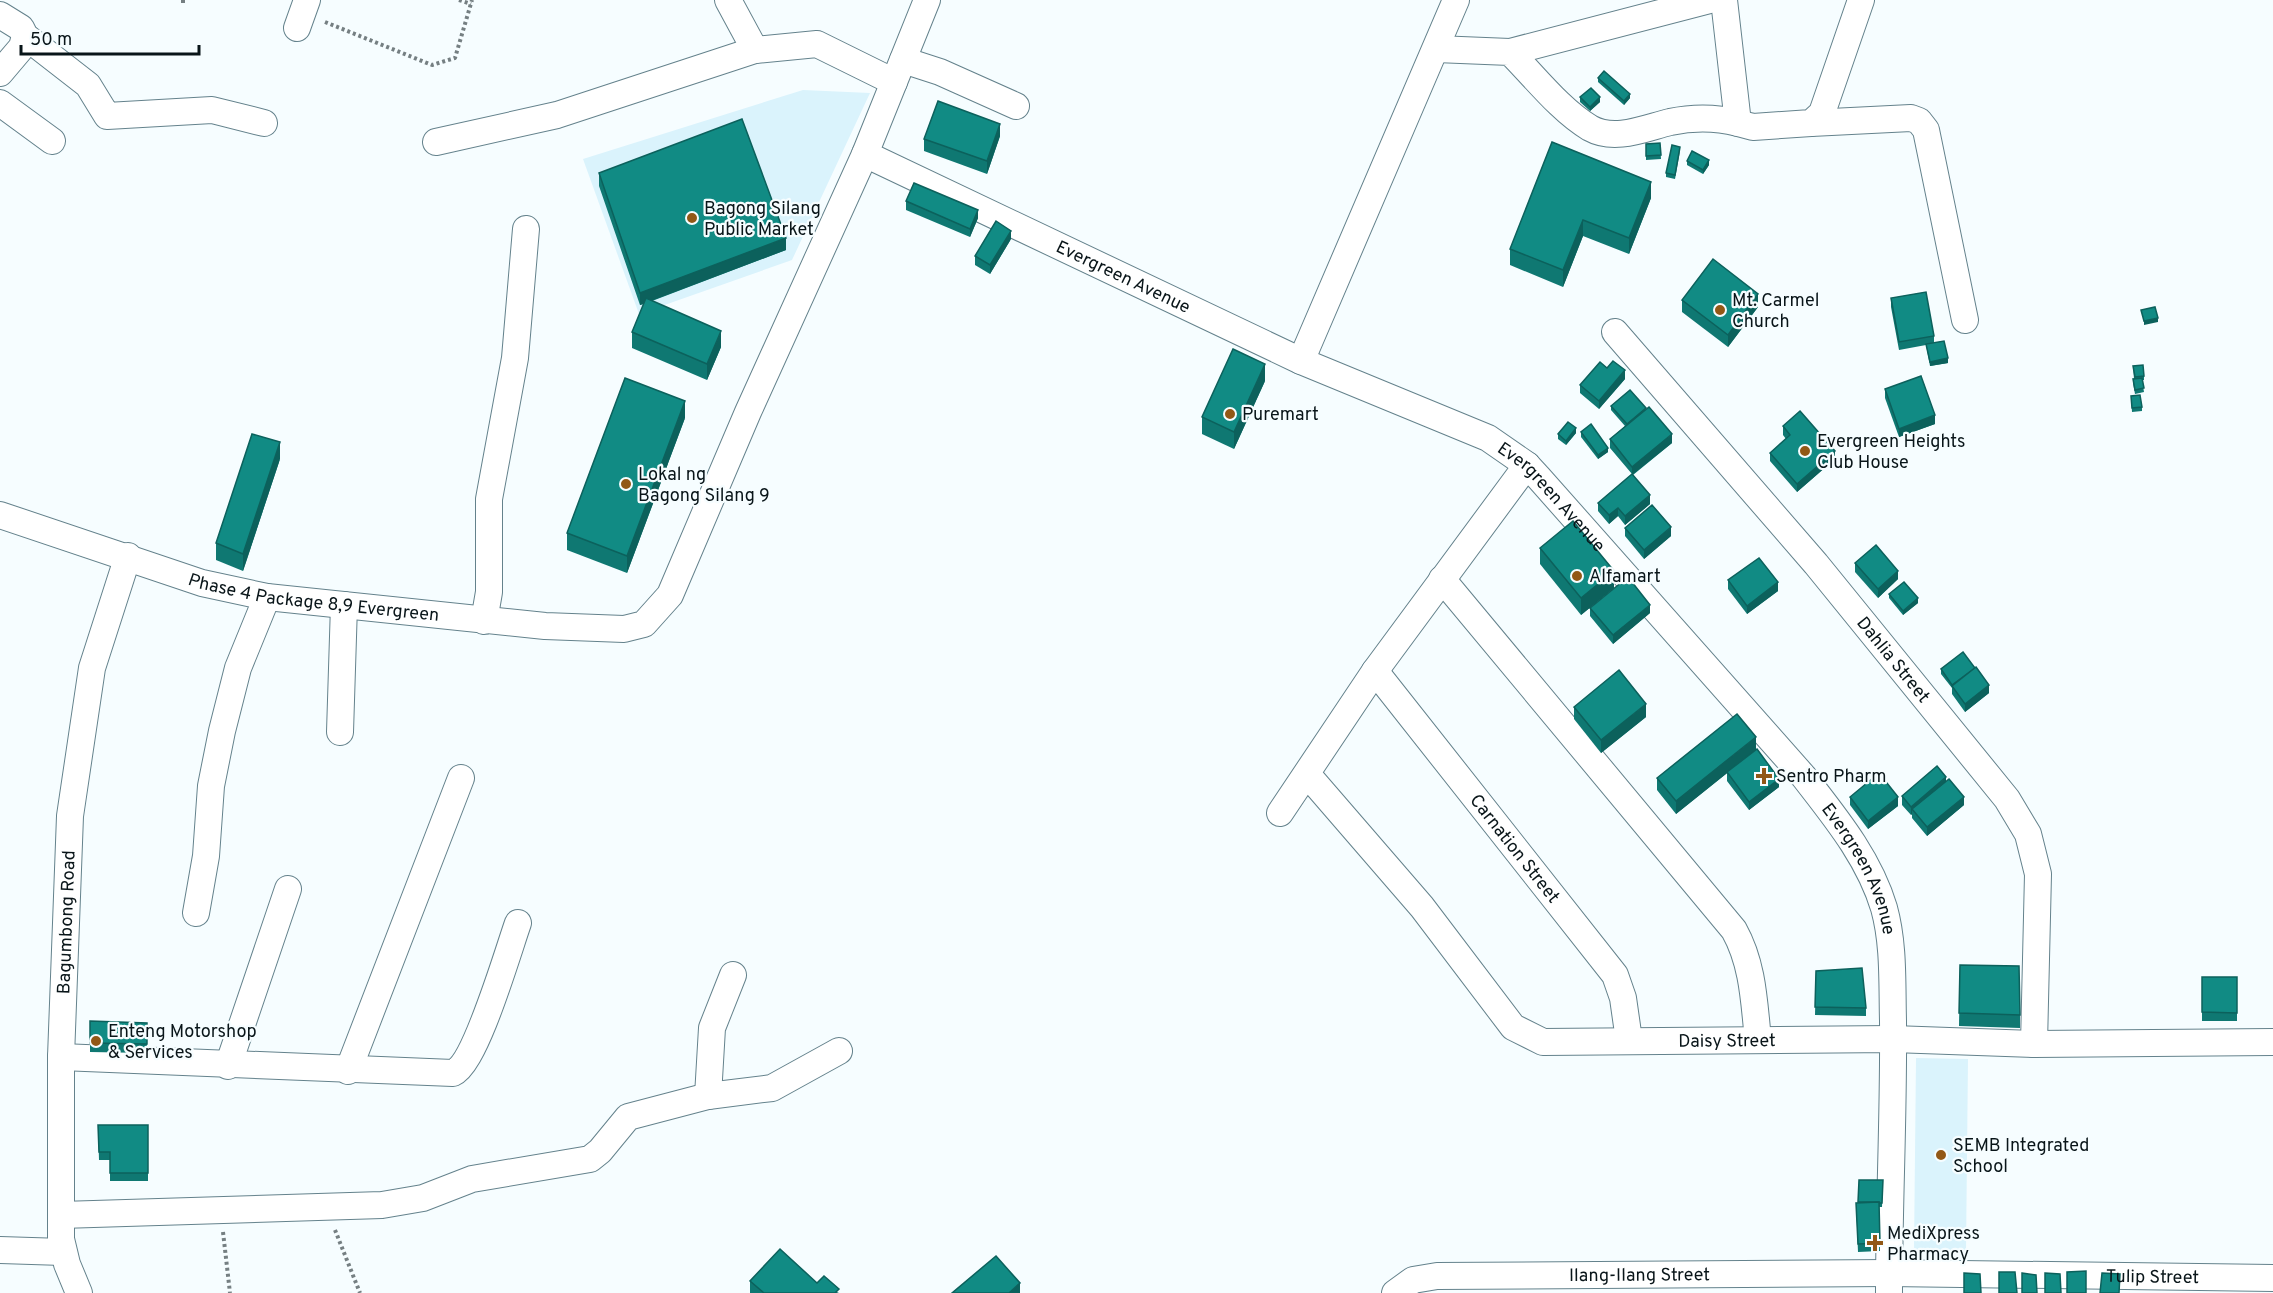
<svg xmlns="http://www.w3.org/2000/svg" width="2273" height="1293" viewBox="0 0 2273 1293" font-family="Overpass,sans-serif">
<style>
.built{fill:#daf3fc}
.lines{fill:none;stroke-linecap:round;stroke-linejoin:round}
.minor-casing{stroke:#64828c;stroke-width:28}
.path{stroke:#757f82;stroke-width:4;stroke-dasharray:3 3;stroke-linecap:butt}
.minor{stroke:#fff;stroke-width:26}
.wall{fill:#0f7872}
.shaded-wall{fill:#0c615c}
.building{fill:#118b84;stroke:#0c615c;stroke-width:1.5}
.poi-dot{fill:#925816;stroke:#f6fdff;stroke-width:2}
.labels{text-anchor:middle;stroke-width:4.5;stroke-linejoin:round;paint-order:stroke}
.poi-label{font-size:18px;fill:#091519;stroke:#f6fdff;text-anchor:start}
.street-label{font-size:18px;fill:#091519;stroke:#f6fdff}
</style>
<rect width="100%" height="100%" fill="#f6fdff"/>
<g class="built">
<path d="M803,90l67,3 -78,167 -153,54 -56,-155z"/>
<path d="M1916,1058l52,1 -2,192h-52z"/>
</g>
<g class="lines">
<g class="minor-casing">
<g id="minor">
<path d="M728,0l27,50"/>
<path d="M0,15l21,13 4,8 63,49 19,31 105,-6 52,13"/>
<path d="M297,28l10,-28"/>
<path d="M1436,49l74,3c24,24 50,58 80,76 25,14 55,0 80,-6 24,-5 45,-5 68,1l-14,-123"/>
<path d="M1510,52l200,-52"/>
<path d="M903,60l37,12 76,34"/>
<path d="M0,73l22,-26 3,-11"/>
<path d="M0,103l52,38"/>
<path d="M1738,123l15,4 58,-4 11,-10 39,-113"/>
<path d="M1811,123l100,-5 8,3 7,9 39,190"/>
<path d="M436,142l121,-27 198,-65 62,-6 77,38"/>
<path id="s1" d="M865,154l436,207 187,77 39,27 12,13 265,299c31,40 65,81 80,131 10,36 8,75 9,113 1,90 -4,181 -4,272"/>
<path id="s2" d="M1615,332l201,232 191,235 21,35 10,40 -4,170"/>
<path d="M1301,361l155,-361"/>
<path id="s3" d="M0,515l202,68 65,14 278,29 79,3 20,-5 26,-29 78,-183 117,-258 62,-154"/>
<path d="M1442,579l292,351c19,34 20,71 24,110"/>
<path d="M484,621l5,-29v-93l26,-141 11,-129"/>
<path id="s4" d="M1375,671l240,304 8,23 6,42"/>
<path d="M340,732l4,-127"/>
<path id="s5" d="M1307,774l115,133 91,120 30,15 350,-3 141,5 239,-2"/>
<path d="M1280,813l95,-142 152,-206"/>
<path d="M196,913l10,-57 5,-70 11,-55 16,-63 29,-71"/>
<path d="M61,1057l392,16c23,-10 55,-122 65,-150"/>
<path d="M228,1066l60,-177"/>
<path d="M348,1071l113,-293"/>
<path d="M708,1096l4,-68 21,-53"/>
<path d="M61,1215l321,-10 41,-7 49,-19 118,-20 10,-8 28,-34 80,-21 64,-8 67,-37"/>
<path d="M0,1250l63,2"/>
<path id="s6" d="M79,1293l-12,-29 -6,-25v-182l9,-241 22,-148 36,-112"/>
<path id="s7" d="M1395,1293l18,-13 24,-4 452,-3 384,5"/>
</g>
</g>
<g class="path">
<path d="M459,0l12,4"/>
<path d="M183,3v-3"/>
<path d="M325,22l107,43 23,-7 17,-58"/>
<path d="M335,1230l25,63"/>
<path d="M223,1232l7,61"/>
</g>
<use href="#minor" class="minor"/>
</g>
<g class="wall">
<path d="M1598,78l32,20 -6,7 -26,-23z"/>
<path d="M1580,97l20,5 -10,9 -10,-9z"/>
<path d="M1000,136l-13,38 -63,-23v-12z"/>
<path d="M1660,143l1,16 -15,1v-16z"/>
<path d="M1680,151l-5,28 -9,-2v-4z"/>
<path d="M1687,161l22,4 -6,9 -16,-9z"/>
<path d="M599,173l187,77 -134,51 69,46 -14,33 -75,-32v-16l12,-28 -4,1 -41,-119z"/>
<path d="M1651,182v16l-22,56 -46,-18 -20,51 -53,-22v-16z"/>
<path d="M906,201l72,17 -8,19 -64,-27z"/>
<path d="M1011,239l-21,35 -15,-9v-9z"/>
<path d="M1891,298l43,38v7l14,20 -18,3 -4,-21 -27,5 -8,-43z"/>
<path d="M1682,300l76,7 -30,40 -46,-35z"/>
<path d="M2133,366l11,10v4h-2l2,12 -9,2 -2,-11v-4h1z"/>
<path d="M1625,379l-26,30 -19,-16v-8z"/>
<path d="M1265,381l-31,68 -32,-15v-17z"/>
<path d="M1885,389l50,35 -36,13 -14,-39z"/>
<path d="M2131,396l11,11v4l-10,1z"/>
<path d="M1611,406l35,4 26,33 -39,32 17,29 -25,21 -7,-9 -9,8 -11,-13v-8l34,-29 -22,-26v-9l15,-13 -14,-16z"/>
<path d="M685,418l-58,155 -60,-23v-17z"/>
<path d="M1783,426l52,33 -38,33 -27,-31v-8l16,-14 -3,-4z"/>
<path d="M1581,432l27,20 -10,7 -17,-22z"/>
<path d="M1576,433l-10,12 -8,-6v-5z"/>
<path d="M280,459l-37,112 -27,-11v-17z"/>
<path d="M1625,528l46,8 -27,23 -19,-23z"/>
<path d="M1540,548l74,40 -33,27 -41,-51z"/>
<path d="M1855,563l43,16 -20,19 -23,-26z"/>
<path d="M1728,580l50,11 -31,23 -19,-25z"/>
<path d="M1889,594l29,9 -15,12 -14,-17z"/>
<path d="M1590,608l60,5 -37,31 -23,-28z"/>
<path d="M1941,669l48,24 -24,19 -13,-18v-6l-11,-14z"/>
<path d="M1574,707l72,10 -45,36 -27,-34z"/>
<path d="M1756,750l23,37 -30,23 -22,-29v-8l-51,41 -19,-24v-12z"/>
<path d="M1946,781l18,24 -37,31 -15,-18v-4l-1,1 -9,-10v-9z"/>
<path d="M1850,797l48,9 -30,23 -18,-24z"/>
<path d="M1960,965l60,50v13l-61,-2z"/>
<path d="M1816,971l50,37v8l-51,-1z"/>
<rect x="2202" y="977" width="35" height="44"/>
<path d="M90,1021l57,2v30l-57,-1z"/>
<path d="M98,1125h50v56h-38v-21h-11z"/>
<path d="M1883,1180l-1,27h-3l1,44 -22,1 -2,-49h2z"/>
<path d="M750,1281l67,2 22,10h-89z"/>
</g>
<g class="shaded-wall">
<path d="M1630,94v4l-6,7v-4z"/>
<path d="M1600,97v5l-10,9v-4z"/>
<path d="M1000,124v12l-13,38v-13z"/>
<path d="M1709,160v5l-6,9v-4z"/>
<path d="M1651,182v16l-22,56v-16z"/>
<path d="M978,210v8l-8,19v-8z"/>
<path d="M1583,220v16l-20,51v-17z"/>
<path d="M1011,231v8l-21,35v-9z"/>
<path d="M786,238v12l-146,55v-12z"/>
<path d="M1758,294v13l-30,40v-12z"/>
<path d="M2158,318v4l-14,3v-4z"/>
<path d="M721,331v16l-14,33v-16z"/>
<path d="M1948,358v5l-18,3v-4z"/>
<path d="M1265,364v17l-31,68v-17z"/>
<path d="M1625,370v9l-26,30v-8z"/>
<path d="M685,401v17l-58,155v-17z"/>
<path d="M1935,415v9l-36,13v-8z"/>
<path d="M1576,428v5l-10,12v-4z"/>
<path d="M1672,434v9l-40,32v-8z"/>
<path d="M280,442v17l-37,112v-17z"/>
<path d="M1608,448v4l-10,7v-4z"/>
<path d="M1835,451v8l-38,33v-8z"/>
<path d="M1650,495v9l-25,21v-9z"/>
<path d="M1618,508v8l-9,8v-9z"/>
<path d="M1671,527v9l-27,23v-9z"/>
<path d="M1614,571v17l-33,27v-17z"/>
<path d="M1898,571v8l-20,19v-9z"/>
<path d="M1778,582v9l-31,23v-8z"/>
<path d="M1918,598v5l-15,12v-4z"/>
<path d="M1650,605v8l-37,31v-9z"/>
<path d="M1989,685v8l-24,19v-8z"/>
<path d="M1646,704v13l-45,36v-13z"/>
<path d="M1756,737v13l-80,64v-13z"/>
<path d="M1946,777v9l-34,23v5l-1,1v-8z"/>
<path d="M1779,779v8l-30,23v-8z"/>
<path d="M1898,797v9l-30,23v-8z"/>
<path d="M1964,797v8l-37,31v-9z"/>
<path d="M1020,1283v10h-11z"/>
</g>
<g class="building">
<path d="M1604,71l26,23 -6,7 -26,-23z"/>
<path d="M1591,88l9,9 -10,10 -10,-10z"/>
<path d="M938,101l62,23 -13,37 -63,-22z"/>
<path d="M742,119l44,119 -146,55 -41,-120z"/>
<path d="M1552,142l99,40 -22,56 -46,-18 -20,50 -53,-21z"/>
<path d="M1660,143l1,12 -15,1v-12z"/>
<path d="M1672,145l8,2 -5,28 -9,-2z"/>
<path d="M1692,151l17,9 -6,10 -16,-9z"/>
<path d="M914,183l64,27 -8,19 -64,-28z"/>
<path d="M996,221l15,10 -21,34 -15,-9z"/>
<path d="M1713,259l45,35 -30,41 -46,-35z"/>
<path d="M1926,292l8,44 -35,6 -8,-44z"/>
<path d="M646,298l75,33 -14,33 -75,-32z"/>
<path d="M2155,307l3,11 -14,3 -3,-11z"/>
<path d="M1944,341l4,17 -18,4 -4,-18z"/>
<path d="M1233,349l32,15 -31,68 -32,-15z"/>
<path d="M1613,361l12,9 -26,31 -19,-16 20,-23 7,6z"/>
<path d="M2143,365l1,11 -9,1 -2,-11z"/>
<path d="M1921,376l14,39 -36,14 -14,-40z"/>
<path d="M625,378l60,23 -58,155 -60,-23z"/>
<path d="M2142,378l2,10 -9,2 -2,-11z"/>
<path d="M1630,390l16,18 -19,16 -16,-18z"/>
<path d="M2140,395l2,12 -10,1 -1,-12z"/>
<path d="M1649,407l23,27 -40,33 -22,-28z"/>
<path d="M1800,411l35,40 -38,33 -27,-31 20,-18 -7,-9z"/>
<path d="M1568,422l8,6 -10,13 -8,-7z"/>
<path d="M1591,424l17,24 -10,7 -17,-23z"/>
<path d="M252,434l28,8 -37,112 -27,-11z"/>
<path d="M1632,474l18,21 -25,21 -7,-8 -9,7 -11,-12z"/>
<path d="M1652,505l19,22 -27,23 -19,-22z"/>
<path d="M1573,521l41,50 -33,27 -41,-50z"/>
<path d="M1876,545l22,26 -20,18 -23,-26z"/>
<path d="M1759,558l19,24 -31,24 -19,-26z"/>
<path d="M1628,577l22,28 -37,30 -23,-27z"/>
<path d="M1904,582l14,16 -15,13 -14,-17z"/>
<path d="M1963,652l12,16 -23,17 -11,-16z"/>
<path d="M1976,667l13,18 -24,19 -13,-18z"/>
<path d="M1619,670l27,34 -45,36 -27,-33z"/>
<path d="M1737,714l19,23 -80,64 -19,-23z"/>
<path d="M1757,749l22,30 -30,23 -22,-30z"/>
<path d="M1937,766l9,11 -35,30 -9,-11z"/>
<path d="M1879,773l19,24 -30,24 -18,-24z"/>
<path d="M1949,779l15,18 -37,30 -15,-18z"/>
<path d="M1960,965l59,1 1,49 -61,-2z"/>
<path d="M1862,968l4,40 -51,-1 1,-36z"/>
<path d="M2202,977h35v36l-35,-1z"/>
<path d="M90,1021l57,2v21l-57,-1z"/>
<path d="M98,1125h50v48h-38v-21h-11z"/>
<path d="M1859,1180h24l-1,23h-3v-1h-21z"/>
<path d="M1879,1202l1,41 -22,1 -2,-41z"/>
<path d="M780,1249l37,34 7,-7 15,13 -4,4h-71l-14,-12z"/>
<path d="M996,1256l24,27 -11,10h-57z"/>
<path d="M2086,1271v22h-19v-21z"/>
<path d="M1999,1272h16l2,21h-18z"/>
<path d="M1964,1273l16,1 1,19h-17z"/>
<path d="M2022,1273l14,2 1,18h-15z"/>
<path d="M2045,1273l15,1 1,19h-16z"/>
<path d="M2102,1273l18,1 -1,19h-19z"/>
</g>
<g class="poi-dot">
<circle cx="692" cy="218" r="6"/>
<circle cx="1720" cy="310" r="6"/>
<circle cx="1230" cy="414" r="6"/>
<circle cx="1805" cy="451" r="6"/>
<circle cx="626" cy="484" r="6"/>
<circle cx="1577" cy="576" r="6"/>
<path d="M1761 767h6v6h6v6h-6v6h-6v-6h-6v-6h6z"/>
<circle cx="96" cy="1041" r="6"/>
<circle cx="1941" cy="1155" r="6"/>
<path d="M1872 1234h6v6h6v6h-6v6h-6v-6h-6v-6h6z"/>
</g>
<g class="labels">
<g class="poi-label">
<text x="704" y="214">Bagong Silang<tspan x="704" dy="21">Public Market</tspan></text>
<text x="1732" y="306">Mt. Carmel<tspan x="1732" dy="21">Church</tspan></text>
<text x="1242" y="420">Puremart</text>
<text x="1817" y="447">Evergreen Heights<tspan x="1817" dy="21">Club House</tspan></text>
<text x="638" y="480">Lokal ng<tspan x="638" dy="21">Bagong Silang 9</tspan></text>
<text x="1589" y="582">Alfamart</text>
<text x="1776" y="782">Sentro Pharm</text>
<text x="108" y="1037">Enteng Motorshop<tspan x="108" dy="21">&amp; Services</tspan></text>
<text x="1953" y="1151">SEMB Integrated<tspan x="1953" dy="21">School</tspan></text>
<text x="1887" y="1239">MediXpress<tspan x="1887" dy="21">Pharmacy</tspan></text>
</g>
<g class="street-label">
<text dy="6" stroke="none"><textPath href="#s1" startOffset="286">Evergreen Avenue</textPath></text>
<text dy="6" stroke="none"><textPath href="#s1" startOffset="772">Evergreen Avenue</textPath></text>
<text dy="6" stroke="none"><textPath href="#s3" startOffset="326">Phase 4 Package 8,9 Evergreen</textPath></text>
<text dy="6" stroke="none"><textPath href="#s2" startOffset="430">Dahlia Street</textPath></text>
<text dy="6" stroke="none"><textPath href="#s4" startOffset="226">Carnation Street</textPath></text>
<text dy="6" stroke="none"><textPath href="#s1" startOffset="1258">Evergreen Avenue</textPath></text>
<text dy="6" stroke="none"><textPath href="#s6" startOffset="374">Bagumbong Road</textPath></text>
<text dy="6" stroke="none"><textPath href="#s5" startOffset="544">Daisy Street</textPath></text>
<text dy="6" stroke="none"><textPath href="#s7" startOffset="249">Ilang-Ilang Street</textPath></text>
<text dy="6" stroke="none"><textPath href="#s7" startOffset="762">Tulip Street</textPath></text>
</g>
</g>
<path d="M21 45v9h178v-9" fill="none" stroke="#091519" stroke-width="3"/>
<text x="30" y="45" font-size="18" fill="#091519" stroke="#f6fdff" stroke-width="4.5" paint-order="stroke">50 m</text>
</svg>
